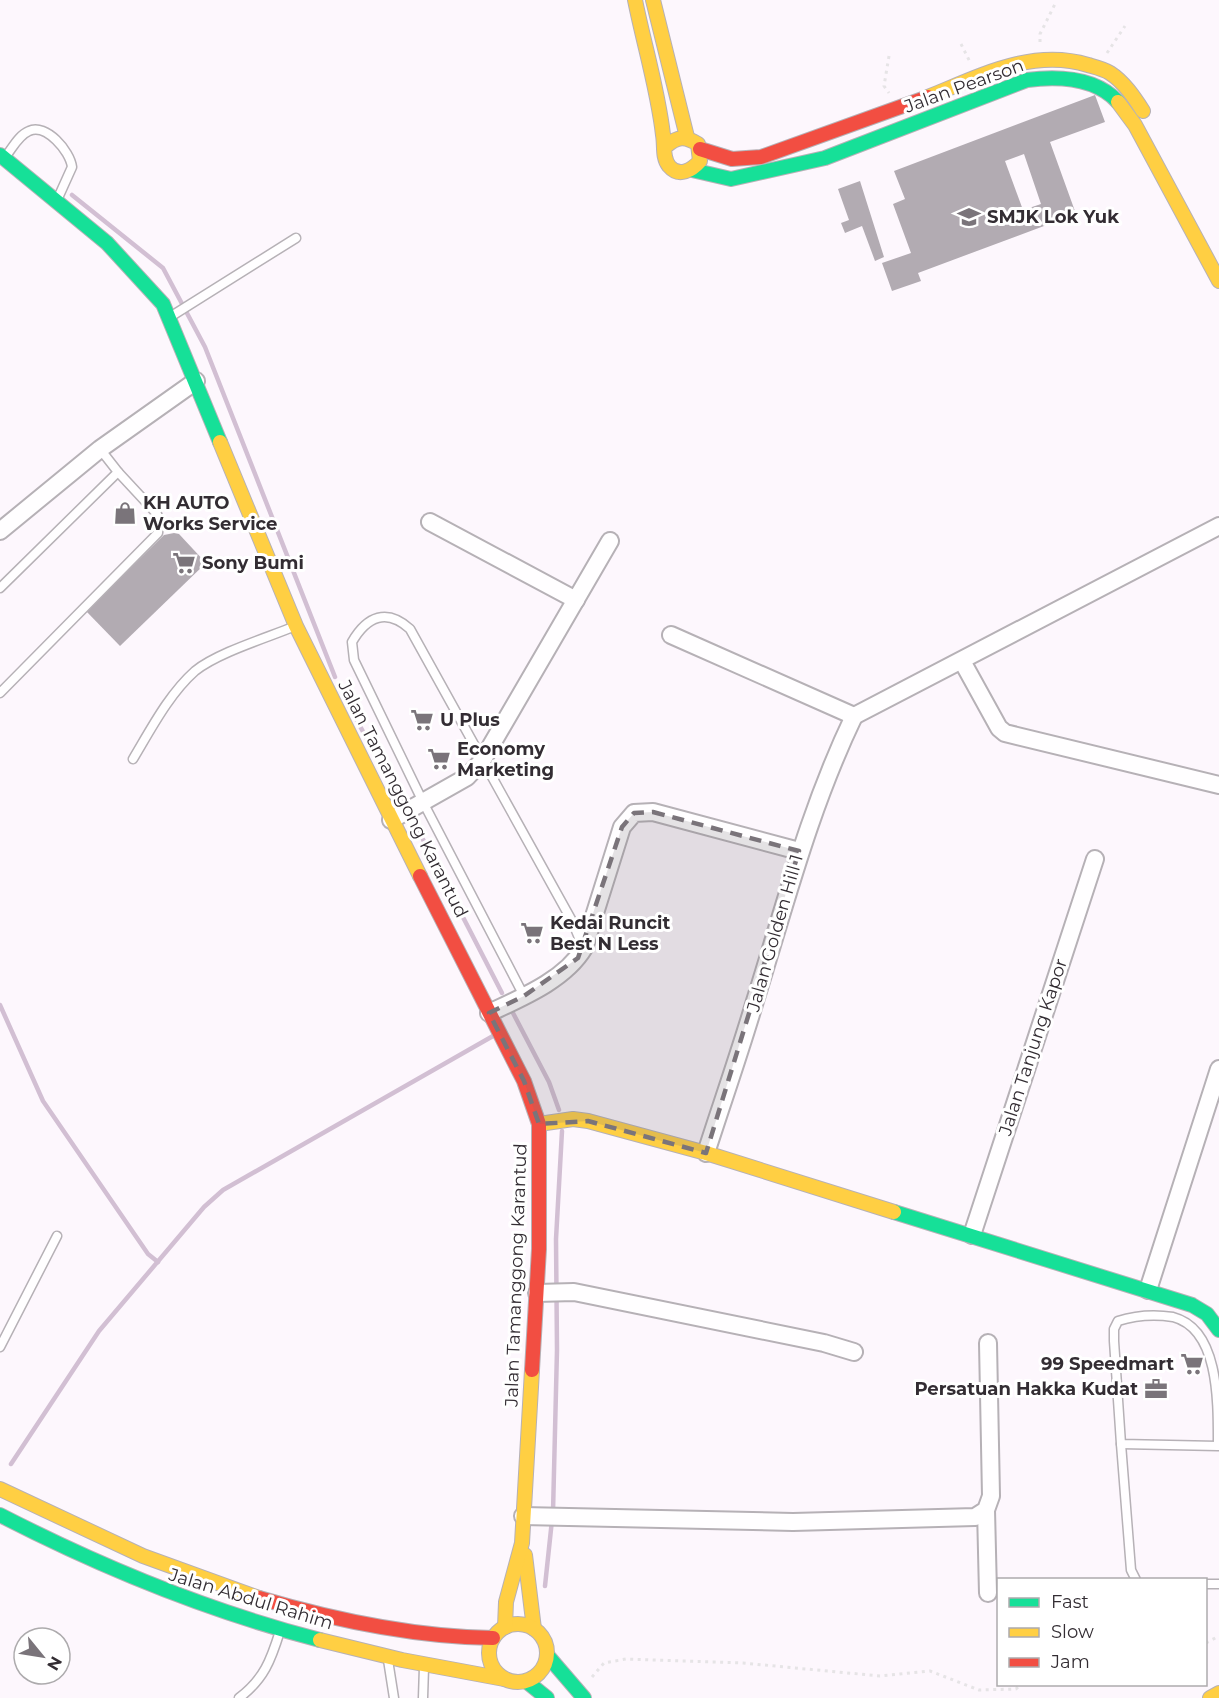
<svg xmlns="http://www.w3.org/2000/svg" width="1219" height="1698" viewBox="0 0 1219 1698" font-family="Montserrat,sans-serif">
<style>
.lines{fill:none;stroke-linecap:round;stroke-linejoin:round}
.stream{stroke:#d2bfd3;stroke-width:4.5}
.building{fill:#b2abb2;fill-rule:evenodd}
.lane-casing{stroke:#b6b1b6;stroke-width:11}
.street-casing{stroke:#b6b1b6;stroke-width:20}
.fast-casing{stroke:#b6b1b6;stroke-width:16}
.slow-casing{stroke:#b6b1b6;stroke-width:16}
.jam-casing{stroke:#b6b1b6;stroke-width:16}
.path{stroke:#e6e4e6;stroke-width:3;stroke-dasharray:3 4.5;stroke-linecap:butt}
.lane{stroke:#fffeff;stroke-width:8}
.street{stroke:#fffeff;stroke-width:16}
.fast{stroke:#16e098;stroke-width:14}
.slow{stroke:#ffcf43;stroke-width:14}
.jam{stroke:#f24e42;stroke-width:14}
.marked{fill:#7a747a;fill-opacity:0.2;stroke:#7a747a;stroke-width:4.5;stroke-dasharray:12 8;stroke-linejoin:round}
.labels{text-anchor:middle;stroke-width:6;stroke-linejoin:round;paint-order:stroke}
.street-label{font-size:18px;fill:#332d33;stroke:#fff}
.poi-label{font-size:18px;font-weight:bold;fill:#332d33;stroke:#fff;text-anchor:start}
</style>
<rect width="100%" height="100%" fill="#fdf7fd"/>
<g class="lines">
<g class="stream">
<path d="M72,195l91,73 42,79 130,330"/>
<path d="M349,706l53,97"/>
<path d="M413,820l89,173"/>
<path d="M0,1005l43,96 105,153 10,8"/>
<path d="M513,1013l36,69 10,28"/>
<path d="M11,1464l88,-133 105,-124 19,-17 270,-154"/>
<path d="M553,1512l4,-162 -1,-111 6,-108"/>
<path d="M545,1586l7,-66"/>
</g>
</g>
<g class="building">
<path d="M1095,95l10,27 -55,20 26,72 -158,59 3,8 -29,10 -10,-28 29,-10 -18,-49 12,-5 -11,-28zM1024,154l17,50 -18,6 -18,-49z"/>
<path d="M860,181l24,76 -9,4 -13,-35 -17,7 -4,-10 8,-3 -11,-31z"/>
<path d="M174,533l5,1 27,29 -86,83 -34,-35 78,-76z"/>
</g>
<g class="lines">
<g class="lane-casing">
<g id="lane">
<path d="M6,156c7,-9 13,-21 23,-25 17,-8 41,20 43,36l-14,31"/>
<path d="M170,317l126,-79"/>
<path d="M0,588l118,-116 -18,-23"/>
<path d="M0,693l158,-160 1,-13 -2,-6 -39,-42"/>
<path d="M133,759c18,-30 36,-65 62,-88 22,-18 71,-33 98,-44"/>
<path d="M524,996l-101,-194 -69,-142 -2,-18c15,-26 35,-34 58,-13l162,292 10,24"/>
<path d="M0,1347l57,-111"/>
<path d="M1121,1444l10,126 5,10"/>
<path d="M1218,1446c0,-46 1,-117 -45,-129 -20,-3 -36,-2 -55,4l-4,8v12l7,103 97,2h1"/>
<path d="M1206,1584h13"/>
<path d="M388,1660l6,38"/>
<path d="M239,1698c25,-19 32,-38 41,-67"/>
<path d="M423,1698l1,-31"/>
</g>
</g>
<g class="street-casing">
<g id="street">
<path d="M430,522l146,78"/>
<path d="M0,531l100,-82 96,-68"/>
<path d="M671,635l183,81"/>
<path d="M962,661l37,67 6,5 214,52"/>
<path d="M854,716l365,-190"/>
<path d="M391,820l76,-43 15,-16 128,-220"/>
<path d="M489,1013c32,-15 76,-33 95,-65l38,-121 12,-14 19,-1 146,39"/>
<path d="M706,1153c16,-50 34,-101 49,-152 31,-99 54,-191 99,-285"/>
<path d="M972,1235l123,-376"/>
<path d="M1148,1290l71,-221"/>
<path d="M537,1293l37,-1 250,51 30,9"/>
<path d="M986,1510l2,83"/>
<path d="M523,1516l270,6 182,-5 11,-7 5,-14 -3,-153"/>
</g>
</g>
<g class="fast-casing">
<g id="fast">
<path d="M0,155l107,88 56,61 57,138"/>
<path d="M692,170l39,9 94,-21 202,-78c32,-4 68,-3 91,22"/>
<path d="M894,1212l298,93 15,9 12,16"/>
<path d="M0,1515c103,53 208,96 320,125"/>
<path d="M547,1655l37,43"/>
<path d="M526,1681l21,17"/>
</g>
</g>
<g class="slow-casing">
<g id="slow">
<path d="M635,0c9,45 23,90 28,135 2,11 -1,22 6,31 10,12 23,4 31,-5l-2,-17c-13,-8 -20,-8 -32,2"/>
<path d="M653,0l34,137"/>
<path d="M928,97c52,-21 104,-49 160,-32 7,2 16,4 22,8 14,9 24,24 33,38"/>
<path d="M1118,102l17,23 84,156"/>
<path d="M220,442l76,184 124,250"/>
<path d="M539,1124l34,-5 15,2 118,32 188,59"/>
<path d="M0,1489l143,67 116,42"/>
<path d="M525,1555l9,74"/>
<circle cx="518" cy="1653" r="29"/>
<path d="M505,1627l1,-25 16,-59 10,-173"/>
<path d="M320,1640l82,20 102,19"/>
<path d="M1210,1698l9,-5"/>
</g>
</g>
<g class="jam-casing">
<g id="jam">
<path d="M700,149l32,10 29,-2 167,-60"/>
<path d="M420,876l104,205 15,43v125l-7,121"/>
<path d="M259,1598c75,22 155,39 234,40"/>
</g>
</g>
<g class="path">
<path d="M1040,42v-8l15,-30"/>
<path d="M961,44l9,18"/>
<path d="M1107,53l18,-27"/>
<path d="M889,56l-5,30 5,7"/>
<path d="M1206,1643l13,-7"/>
<path d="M592,1677l12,-14 22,-4 117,4 137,13 50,-5 49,19 37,-1 5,-5"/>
</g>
<use href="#lane" class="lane"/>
<use href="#street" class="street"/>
<use href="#fast" class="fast"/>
<use href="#slow" class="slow"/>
<use href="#jam" class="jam"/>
</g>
<path class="marked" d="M653,812l146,39 -93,302 -118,-32 -49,3 -15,-43 -35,-68 35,-17 54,-38 44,-131 12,-14z"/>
<defs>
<g id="school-bare" transform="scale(1.8)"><path d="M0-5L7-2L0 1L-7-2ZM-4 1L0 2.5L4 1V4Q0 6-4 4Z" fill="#7a747a" stroke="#fff" stroke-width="2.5" paint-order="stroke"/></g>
<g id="shop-bare" transform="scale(1.8)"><path d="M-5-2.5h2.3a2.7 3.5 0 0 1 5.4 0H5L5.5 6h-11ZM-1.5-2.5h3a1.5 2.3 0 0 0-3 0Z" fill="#7a747a" stroke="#fff" stroke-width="2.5" paint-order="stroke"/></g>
<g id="supermarket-bare" transform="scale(1.8)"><path d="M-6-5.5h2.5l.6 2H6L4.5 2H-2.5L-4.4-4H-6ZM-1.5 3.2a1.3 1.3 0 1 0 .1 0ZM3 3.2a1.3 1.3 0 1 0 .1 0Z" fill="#7a747a" stroke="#fff" stroke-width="2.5" paint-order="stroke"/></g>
<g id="office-bare" transform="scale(1.8)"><path d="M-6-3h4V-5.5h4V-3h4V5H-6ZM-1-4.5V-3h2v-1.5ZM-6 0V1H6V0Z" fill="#7a747a" stroke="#fff" stroke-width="2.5" paint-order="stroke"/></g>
</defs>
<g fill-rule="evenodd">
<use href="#school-bare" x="969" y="217"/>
<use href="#shop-bare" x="125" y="513"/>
<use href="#supermarket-bare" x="184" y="563"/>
<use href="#supermarket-bare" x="422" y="720"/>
<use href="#supermarket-bare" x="439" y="759"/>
<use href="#supermarket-bare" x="532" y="933"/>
<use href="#supermarket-bare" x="1192" y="1364"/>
<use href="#office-bare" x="1156" y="1389"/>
</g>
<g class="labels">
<g class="street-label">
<text transform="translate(964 86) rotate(-20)" y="6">Jalan Pearson</text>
<text transform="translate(403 799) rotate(63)" y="6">Jalan Tamanggong Karantud</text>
<text transform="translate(775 933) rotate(-74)" y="6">Jalan Golden Hill 1</text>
<text transform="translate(1033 1047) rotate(-72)" y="6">Jalan Tanjung Kapor</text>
<text transform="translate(516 1275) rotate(-88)" y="6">Jalan Tamanggong Karantud</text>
<text transform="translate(251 1599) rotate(17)" y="6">Jalan Abdul Rahim</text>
</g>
<g class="poi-label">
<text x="987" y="223">SMJK Lok Yuk</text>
<text x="143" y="509">KH AUTO<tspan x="143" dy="21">Works Service</tspan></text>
<text x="202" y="569">Sony Bumi</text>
<text x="440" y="726">U Plus</text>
<text x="457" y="755">Economy<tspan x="457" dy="21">Marketing</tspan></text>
<text x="550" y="929">Kedai Runcit<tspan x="550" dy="21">Best N Less</tspan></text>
<text x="1174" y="1370" text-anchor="end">99 Speedmart</text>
<text x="1138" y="1395" text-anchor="end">Persatuan Hakka Kudat</text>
</g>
</g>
<rect x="997" y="1578" width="210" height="108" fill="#ffffff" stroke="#adabad" stroke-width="1.5"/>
<rect x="1009" y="1598" width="30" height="9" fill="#16e098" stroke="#adabad" stroke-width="1.5"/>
<text x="1051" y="1608" font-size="18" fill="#332d33">Fast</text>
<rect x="1009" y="1628" width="30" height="9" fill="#ffcf43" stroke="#adabad" stroke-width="1.5"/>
<text x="1051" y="1638" font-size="18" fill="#332d33">Slow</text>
<rect x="1009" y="1658" width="30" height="9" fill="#f24e42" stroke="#adabad" stroke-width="1.5"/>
<text x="1051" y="1668" font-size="18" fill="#332d33">Jam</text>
<g transform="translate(42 1656) rotate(120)"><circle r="28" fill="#ffffff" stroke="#adabad" stroke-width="1.5"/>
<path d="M0-4.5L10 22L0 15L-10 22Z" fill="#7a747a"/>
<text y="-9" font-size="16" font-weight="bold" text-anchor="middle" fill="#332d33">N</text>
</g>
</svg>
